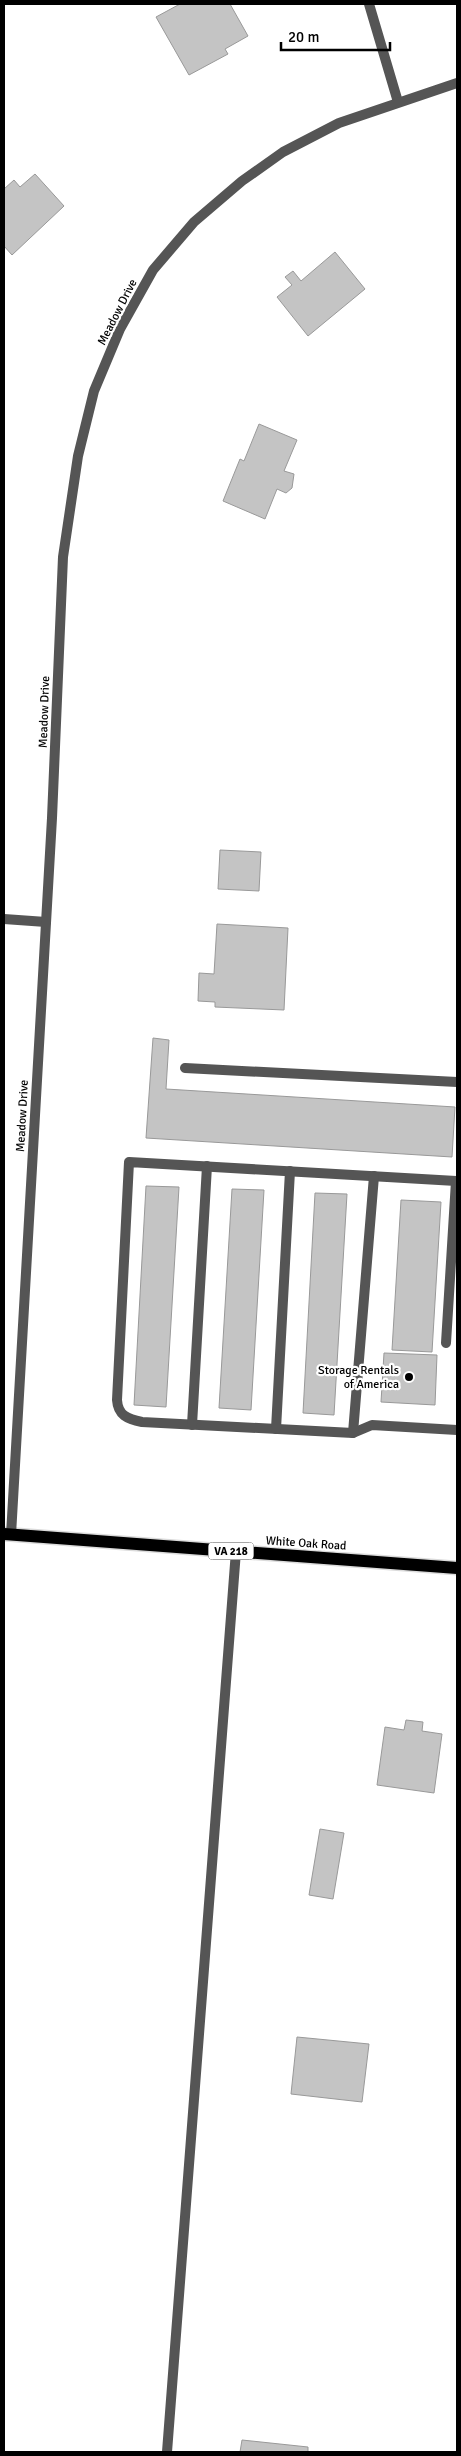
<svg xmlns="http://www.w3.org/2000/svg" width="461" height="2456" viewBox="0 0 461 2456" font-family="Signika,sans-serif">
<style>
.building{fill:#c4c4c4;stroke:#999}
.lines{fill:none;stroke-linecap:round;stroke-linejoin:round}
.primary-casing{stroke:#dbdbdb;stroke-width:15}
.lane{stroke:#555;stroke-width:10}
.street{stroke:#555;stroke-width:10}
.primary{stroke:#000;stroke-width:12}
.poi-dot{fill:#000;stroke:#fff;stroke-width:2}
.labels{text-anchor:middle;stroke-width:4.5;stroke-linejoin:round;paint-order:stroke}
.shield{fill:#fff;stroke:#4c4c4c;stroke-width:1}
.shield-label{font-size:11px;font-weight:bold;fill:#000}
.street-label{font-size:12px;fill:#000;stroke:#fff}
.poi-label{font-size:12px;fill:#000;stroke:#fff;text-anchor:end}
</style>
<rect width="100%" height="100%" fill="#fff"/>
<g class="building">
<path d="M180,4h50l18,32 -23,13 3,5 -39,21 -33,-58z"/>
<path d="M35,174l29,32 -52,49 -8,-9v-57l10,-9 6,7z"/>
<path d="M335,252l30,37 -57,47 -31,-39 15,-12 -7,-8 8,-6 8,10z"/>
<path d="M259,424l38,16 -13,31 10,3 -2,14 -6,5 -9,-4 -12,30 -42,-18 17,-42 4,2z"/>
<path d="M220,850l41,2 -2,39 -41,-2z"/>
<path d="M217,924l71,4 -4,82 -69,-3v-5l-17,-1 1,-28 15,1z"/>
<path d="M153,1038l16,2 -3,49 289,18 -3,50 -306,-19z"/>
<path d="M146,1186l33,1 -13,220 -32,-2z"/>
<path d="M232,1189l32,1 -13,220 -32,-2z"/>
<path d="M315,1193l32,1 -13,221 -31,-2z"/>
<path d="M401,1200l40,2 -9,150 -40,-2z"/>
<path d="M384,1353l53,2 -2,50 -54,-3z"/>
<path d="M406,1720l17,2 -1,9 20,3 -8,59 -57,-8 8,-58 19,3z"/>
<path d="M320,1829l24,4 -11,66 -24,-4z"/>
<path d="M297,2037l72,7 -7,58 -71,-8z"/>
<path d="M242,2440l66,7v5h-68z"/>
</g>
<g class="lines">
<g class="primary-casing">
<path id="primary" d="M4,1534l453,34"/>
</g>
<g class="lane">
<path d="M185,1068l272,14"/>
<path d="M446,1343l10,-162 -327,-19 -12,238c1,15 10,19 25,22l211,11 19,-8 85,5"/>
<path d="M192,1425l15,-259"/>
<path d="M276,1429l14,-258"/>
<path d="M353,1433l21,-257"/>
<path d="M167,2452l69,-901"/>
</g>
<g class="street">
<path d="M369,4l29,98"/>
<path d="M4,919l42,3"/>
<path d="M11,1535l41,-717 11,-261 15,-101 16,-65 26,-62 33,-59 41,-48 48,-41 41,-29 56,-29 118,-40"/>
</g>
<use href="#primary" class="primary"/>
</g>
<circle class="poi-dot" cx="409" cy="1377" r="5"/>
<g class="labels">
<rect class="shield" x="208.5" y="1542.5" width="45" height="17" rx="4"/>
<g class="shield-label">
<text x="231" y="1555">VA 218</text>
</g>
<g class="street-label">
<text transform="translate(117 312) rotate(-63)" y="4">Meadow Drive</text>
<text transform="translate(44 712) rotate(-88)" y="4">Meadow Drive</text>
<text transform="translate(22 1116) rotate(-87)" y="4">Meadow Drive</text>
<text transform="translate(306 1543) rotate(4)" y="4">White Oak Road</text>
</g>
<g class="poi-label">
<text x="399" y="1374">Storage Rentals<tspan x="399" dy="14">of America</tspan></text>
</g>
</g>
<rect width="461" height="2456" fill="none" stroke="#000000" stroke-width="10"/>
<path d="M281 42v8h109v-8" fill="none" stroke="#000000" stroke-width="2.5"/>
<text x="288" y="42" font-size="15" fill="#000000" stroke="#ffffff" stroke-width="4" paint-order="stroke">20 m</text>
</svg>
